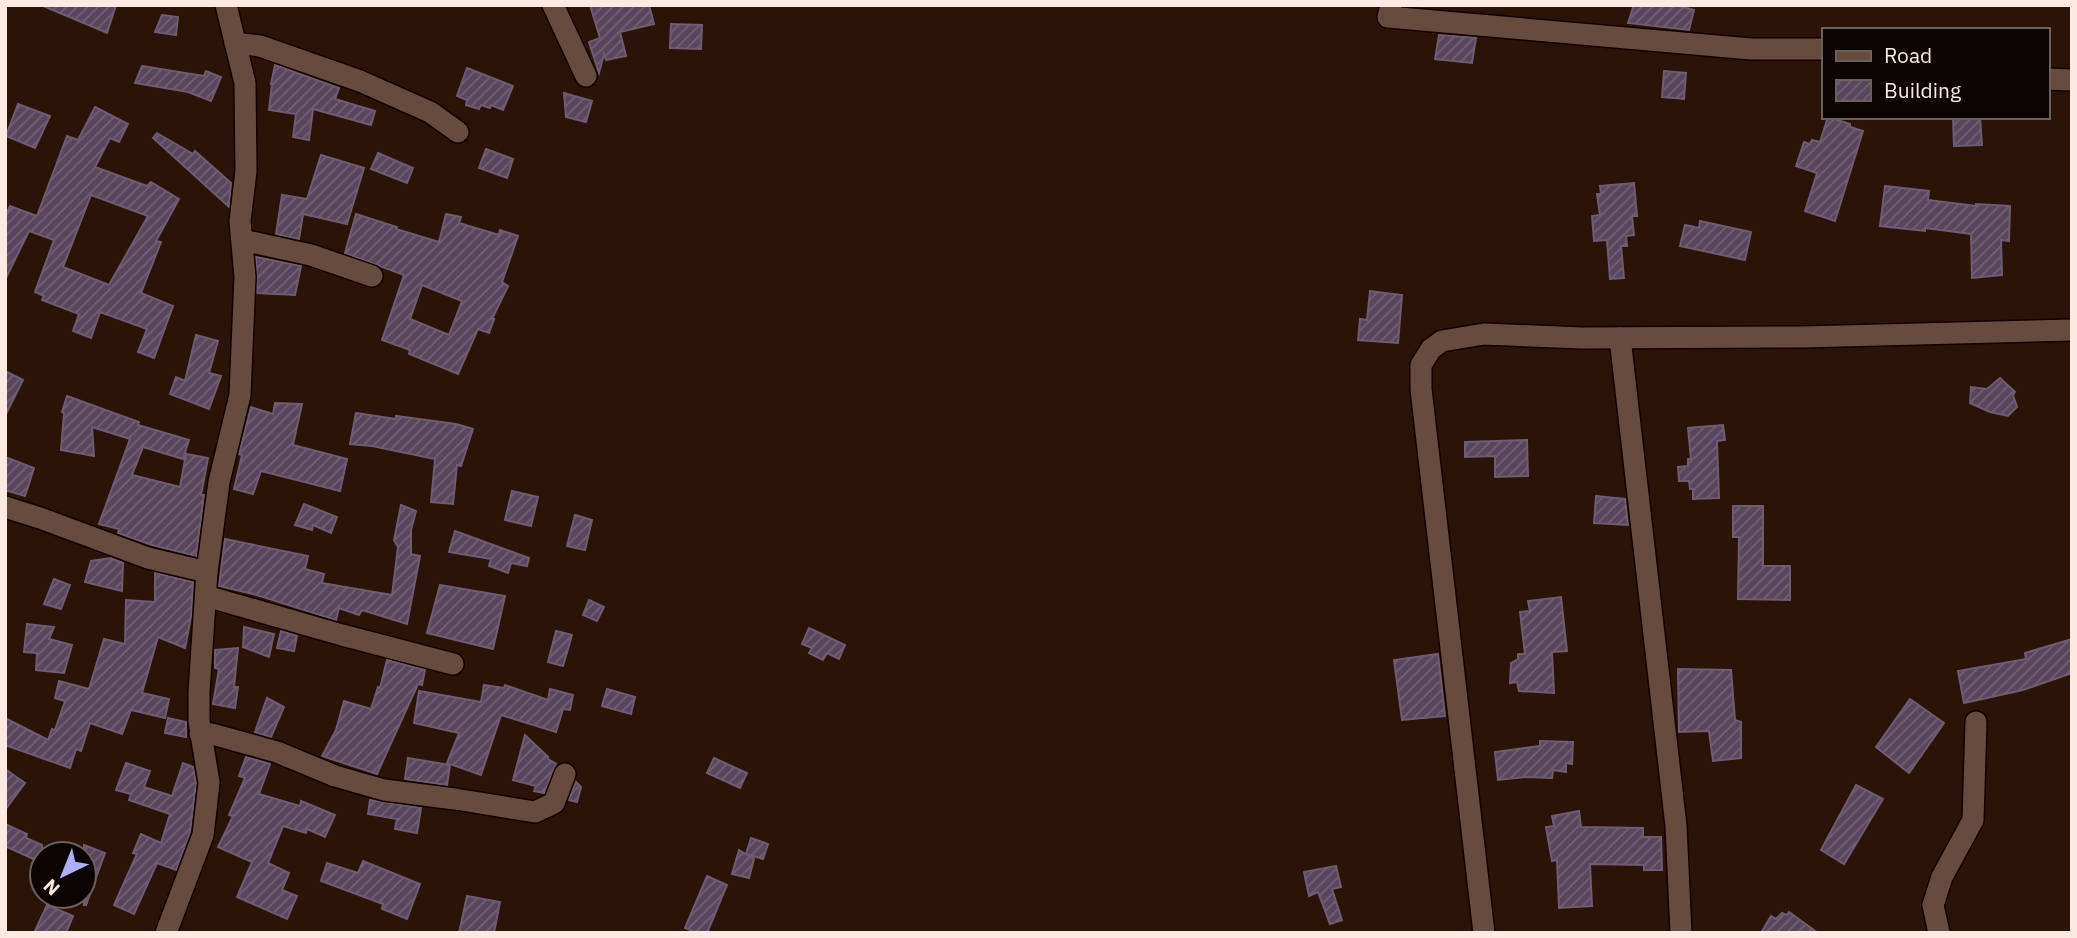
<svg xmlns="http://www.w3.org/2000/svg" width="2077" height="938" viewBox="0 0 2077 938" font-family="'IBM Plex Sans',sans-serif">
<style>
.building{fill:url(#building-hatch);stroke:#6f5b72;stroke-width:2;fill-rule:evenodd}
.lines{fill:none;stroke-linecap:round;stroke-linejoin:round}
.minor-casing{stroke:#120100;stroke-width:24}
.minor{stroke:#674b3e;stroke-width:21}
</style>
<defs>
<pattern id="building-hatch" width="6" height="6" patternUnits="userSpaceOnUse" patternTransform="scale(1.75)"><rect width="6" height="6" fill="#58465c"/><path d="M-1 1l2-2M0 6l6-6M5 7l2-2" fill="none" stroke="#716173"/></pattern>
</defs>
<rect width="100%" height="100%" fill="#2b1308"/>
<g class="building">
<path d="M41,5h75l-9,28z"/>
<path d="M590,5h59l5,19 -34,8 6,24 -20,4 -2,-6 -5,19 -10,-31 11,-4z"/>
<path d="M1634,5h42l18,5 -5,20 -61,-7z"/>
<path d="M162,15l16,2 -2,18 -21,-3z"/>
<path d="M671,24l31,1 -1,24 -31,-1z"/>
<path d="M1439,35l37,3 -4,25 -37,-4z"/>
<path d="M275,65l64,23 -4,11 40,12 -4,14 -58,-16 -4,31 -16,-3 3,-23 -27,-4 3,-26h-1z"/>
<path d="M142,66l62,10 2,-5 15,6 -10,24 -23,-9 -53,-9z"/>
<path d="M467,68l46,18 -10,24 -12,-5 -1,3 -9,-3 -2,4 -13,-4 1,-5 -10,-4z"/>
<path d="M1664,71l22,2 -2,26 -22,-2z"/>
<path d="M564,93l28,8 -6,21 -20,-5z"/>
<path d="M18,104l32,12 -15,32 -29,-12z"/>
<path d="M95,107l33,17 -9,18 -9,-4 -15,29 52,19 4,-4 28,17 -23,42 5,1 -20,51 32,13 -19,52 -16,-6 9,-23 -47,-17 -9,26 -18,-7 6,-17 -37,-14 2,-4 -9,-4 19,-52 -25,-9 -24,49v-63l5,-11 27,10 30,-80 11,4zM91,195l57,21 -39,69 -46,-18z"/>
<path d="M1828,117l22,7v3l13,4 -28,90 -30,-10 12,-38 -21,-7 8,-24 6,2 2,-4 8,2z"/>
<path d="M1953,117h27l2,28 -28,1z"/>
<path d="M157,133l36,21 2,-3 36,32 -2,24 -76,-69z"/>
<path d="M486,149l27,10 -6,19 -28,-10z"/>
<path d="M378,153l35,15 -6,15 -36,-14z"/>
<path d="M321,155l43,13 -17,56 -44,-10 -4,25 -23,-5 6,-39 25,4z"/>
<path d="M1634,183l3,33h-5l2,19 -8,1 1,10h-6l3,32 -14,1 -3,-39 -13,1 -2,-25 8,-1 -3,-21h4l-1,-8z"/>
<path d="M1885,186l44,5 -1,9 48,6v-2l34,2 -1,35 -8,-1 1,35 -30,3 -1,-44 -46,-6v3l-45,-5z"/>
<path d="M356,214l41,13 -1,2 43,13 7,-28 15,3 -2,6 40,12 1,-5 18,6 -16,46 6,4 -16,33h2l-5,14 -11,-4 -20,45 -49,-20 1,-4 -28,-10 22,-65 -59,-22zM422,285l40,16 -13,34 -39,-16z"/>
<path d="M1700,221l51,11 -6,28 -65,-14 5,-21 14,3z"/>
<path d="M256,257l45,9 -6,29 -38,-2z"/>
<path d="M1370,291l32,4 -4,48 -40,-3 2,-21 7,1z"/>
<path d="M196,335l22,6 -9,32 12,3 -12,33 -39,-15 6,-17 9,4z"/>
<path d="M5,371l18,9 -18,36z"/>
<path d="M2000,378l15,14 -2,3 4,12 -9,9 -18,-4 -20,-9 1,-16 16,2z"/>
<path d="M67,396l72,26 -1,3 51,15 -6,19 -40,-12 -11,28 48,12 6,-33 22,4 -7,37h3l-8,61 -44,-11 -34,-12 1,-4 -20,-5 31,-85 -38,-12 2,29 -33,-6 3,-37 -2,-1z"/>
<path d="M275,403l27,1 -9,41 54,14 -7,32 -79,-20 -8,23 -19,-5 8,-34 -3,-1 12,-47 22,7z"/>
<path d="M356,413l40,6v-3l60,8 17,5 -12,37 -4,-1 -4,39 -22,-2 4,-43 -63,-13 -22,-2z"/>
<path d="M1723,425l2,15 -8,1 2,57 -26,1v-10h-3l-1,-8h-10l-1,-14 10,-1v-7h3l-3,-31z"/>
<path d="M1527,440l1,36 -33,1v-21l-30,1v-15z"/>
<path d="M5,457l29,11 -9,28 -20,-6z"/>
<path d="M512,491l26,6 -7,29 -26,-6z"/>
<path d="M1596,496l29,3 3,26 -34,-2z"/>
<path d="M304,504l33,13 -6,16 -18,-8 -1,5 -17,-5z"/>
<path d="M401,505l15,6 -5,19v24l9,2 -13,68 -45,-14 -3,5 -20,-7 -3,12 -83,-26 -34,-8 6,-47 83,17 -3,13 19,5 -2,9 70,12 6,-48 -4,-7z"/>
<path d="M1733,506h30v60h27v34l-52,-1 1,-62h-6z"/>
<path d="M575,515l17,5 -7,30 -18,-4z"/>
<path d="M455,531l74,27 -2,8 -16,-3 -3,10 -19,-7 2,-7 -42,-7z"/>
<path d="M111,558l12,5 -1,28 -37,-9 6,-21z"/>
<path d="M155,573l38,9 -2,35 -6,31 -27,-11 -16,56 27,6 -4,19 -34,-8 -9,24 -32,-11 -9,28 -5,-2 -6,19 -65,-23v-27l43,22 4,-11 3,1 10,-29 -10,-3 4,-17 30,8 15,-50 21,5 1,-44 29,2z"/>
<path d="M54,579l16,6 -9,24 -17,-5z"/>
<path d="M440,585l65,11 -12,53 -66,-16z"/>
<path d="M1561,597l6,54 -15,1 2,41 -35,-2 -2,-9 -7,1 1,-20 7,-4v-5h7l-5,-42 10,-1 -2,-10z"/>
<path d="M589,600l15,7 -7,14 -14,-6z"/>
<path d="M27,624l27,3 -5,12 23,6 -8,28 -28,-3 1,-17 -13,-1z"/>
<path d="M244,627l30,7 -5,23 -26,-10z"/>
<path d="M809,628l36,17 -6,14 -12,-6 -4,7 -14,-7 3,-5 -10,-4z"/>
<path d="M281,631l16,5 -3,15 -17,-3z"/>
<path d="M556,631l16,4 -9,31 -15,-4z"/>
<path d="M2072,639v34l-49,17 -59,13 -6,-32 68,-12 -1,-6z"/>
<path d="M238,648l-4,39h4l-3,21 -22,-4 6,-35 -4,-1v-18z"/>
<path d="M1438,654l7,62 -43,4 -8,-60z"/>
<path d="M387,660l38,10 -3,15 -4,-1 -41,90 -55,-18 14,-26 8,-29 27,8 7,-22 2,1z"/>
<path d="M1678,669l53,1 4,50 6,2v36l-28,3 -4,-30 -30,1z"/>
<path d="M484,685l20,3 1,-3 43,15 2,-11 23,6 -3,15 -7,-1 -7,23 -55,-17 -20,60 -34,-12 12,-30 -45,-10 5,-32 62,11z"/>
<path d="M607,689l28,8 -4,17 -29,-8z"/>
<path d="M267,698l17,9 -13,30 -16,-5z"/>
<path d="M1910,699l34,24 -35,50 -33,-26z"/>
<path d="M168,718l18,4v15l-21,-4z"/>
<path d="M525,735l23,22v2l8,5 -12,29 -10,-2 2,-5 -23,-6z"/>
<path d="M1540,741l33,1 -1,22 -6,-1v9l-13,-2 -1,8 -26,-1 -28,3 -3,-28 45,-6z"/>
<path d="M246,757l24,7 -11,30 41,12 1,-5 34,14 -10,22 -18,-8 -1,4 -23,-7 -15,37 21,10 -7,17 15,6 -10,23 -50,-22 15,-35 -34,-15 15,-31 -4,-1 16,-37 -6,-2z"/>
<path d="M408,758l42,7 -3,20 -42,-6z"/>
<path d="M714,758l33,15 -7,15 -33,-15z"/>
<path d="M126,763l24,8 -6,16 28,9 11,-33 10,4 3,16 -6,49 -14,38 -19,-7 -23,51 -20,-9 23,-51 -4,-1 8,-19 20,9 9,-29 -41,-14 2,-6 -15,-4z"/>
<path d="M5,769l20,14 -20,27z"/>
<path d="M576,782l5,5 -4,15 -8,-2z"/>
<path d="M1856,785l27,14 -39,65 -23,-14z"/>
<path d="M370,800l51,8 -4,25 -22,-4 2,-10 -29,-5z"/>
<path d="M1579,811l2,16 62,1v9h18l1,33h-18v-5l-54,-1 2,42 -33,2 -2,-48 -5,1 -6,-34 8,-1 -2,-10z"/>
<path d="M5,824l22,10 -1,4 16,7v18l-37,-17z"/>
<path d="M751,838l17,6 -5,15 -17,-5z"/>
<path d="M84,845l21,8 -19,52h-2z"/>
<path d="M739,850l15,9 -5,19 -17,-4z"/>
<path d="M363,861l57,23 -13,35 -25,-10 1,-5 -62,-23 6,-18 31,10z"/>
<path d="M1336,866l5,21 -9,2 10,31 -12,4 -12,-32 -9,4 -5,-24z"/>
<path d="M707,876l20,9 -20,48h-10l-12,-5z"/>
<path d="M467,896l33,6 -6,31h-35z"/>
<path d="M47,905l26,11 -7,17h-32z"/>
<path d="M1789,912l29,21h-57l10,-17 5,3 6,-6 5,2z"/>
</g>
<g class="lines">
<g class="minor-casing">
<g id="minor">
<path d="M553,5l33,71"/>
<path d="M1391,5l-3,12 363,32h72"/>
<path d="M235,43l25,3 100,35 70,31 28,20"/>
<path d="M2047,79l25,1"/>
<path d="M242,240l69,15 61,21"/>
<path d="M1620,338l56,488 5,107"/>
<path d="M5,507l35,11 108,40 59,14"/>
<path d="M206,596l136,39 111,29"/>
<path d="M200,734h12l65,18 58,24 49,14 71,9 80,13 19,-9 11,-29"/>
<path d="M166,933l37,-98 6,-52 -10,-62v-29l8,-120 12,-90 21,-87 5,-118 -5,-56 6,-50 -1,-88 -19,-78"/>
<path d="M1484,933l-63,-544v-24l10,-16 11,-8 42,-7 98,4 221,-1 269,-7"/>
<path d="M1939,933l-6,-28 9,-28 31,-57 3,-98"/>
</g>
</g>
<use href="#minor" class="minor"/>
</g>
<rect width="2077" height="938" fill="none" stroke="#fbe9e2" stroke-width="14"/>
<rect x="1822" y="28" width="228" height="91" fill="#0c0402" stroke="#6c605c" stroke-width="2"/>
<rect x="1836" y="51" width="35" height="10" fill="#674b3e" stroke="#6c605c" stroke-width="2"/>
<text x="1884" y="63" font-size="21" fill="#fbe9e2">Road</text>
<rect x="1836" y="80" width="35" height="21" fill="url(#building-hatch)" stroke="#6c605c" stroke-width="2"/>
<text x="1884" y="98" font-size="21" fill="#fbe9e2">Building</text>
<g transform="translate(63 875) rotate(223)"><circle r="33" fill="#0c0402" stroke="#6c605c" stroke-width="2"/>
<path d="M0-5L12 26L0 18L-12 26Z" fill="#aeaefb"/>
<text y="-10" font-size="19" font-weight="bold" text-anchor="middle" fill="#fbe9e2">N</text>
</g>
</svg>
